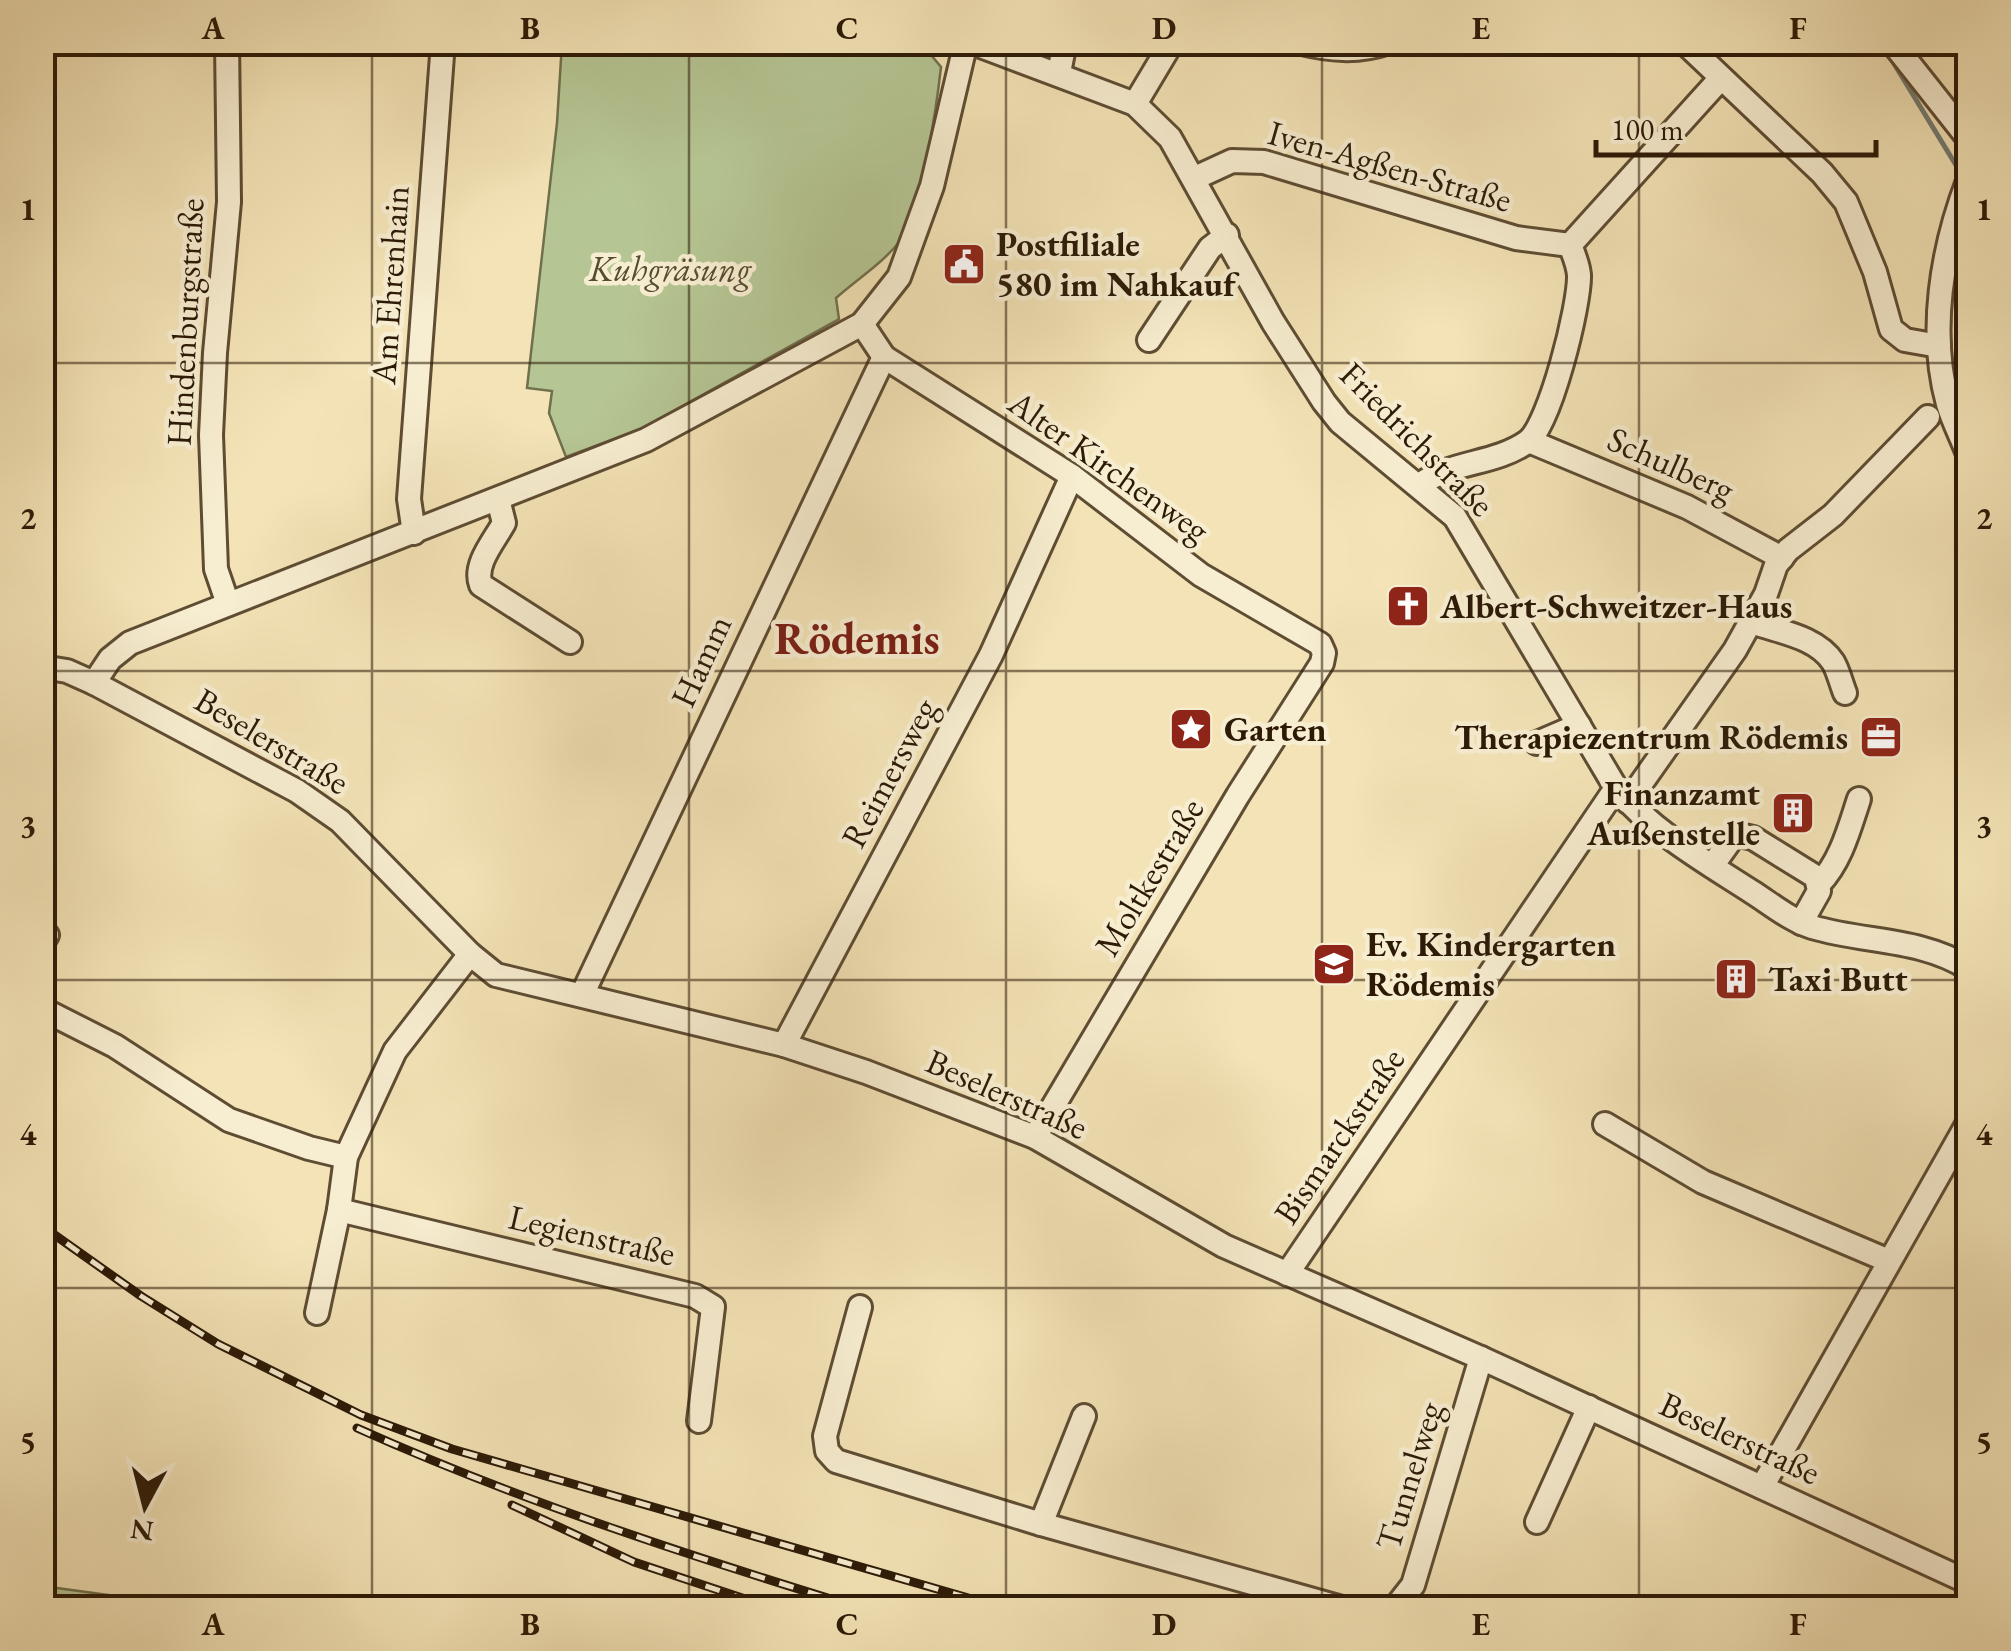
<svg xmlns="http://www.w3.org/2000/svg" width="2011" height="1651" viewBox="0 0 2011 1651" font-family="'EB Garamond',serif">
<style>
.green{fill:#b5c593;stroke:#70704d;stroke-width:2.5}
.lines{fill:none;stroke-linecap:round;stroke-linejoin:round}
.stream{stroke:#737b72;stroke-width:5}
.minor-casing{stroke:#5e4c33;stroke-width:28}
.minor{stroke:#f7edd0;stroke-width:22}
.rail-casing{stroke:#2c1a07;stroke-width:9}
.rail{stroke:#f7edd0;stroke-width:5;stroke-dasharray:15;stroke-linecap:butt}
.grid{fill:none;stroke:#2c1a07;stroke-width:2.5;stroke-opacity:0.55}
.labels{text-anchor:middle;stroke-width:9;stroke-linejoin:round;paint-order:stroke}
.street-label{font-size:35px;fill:#2c1a07;stroke:#f7edd0}
.poi-label{font-size:35px;font-weight:bold;fill:#2c1a07;stroke:#f7edd0;text-anchor:start}
.park-label{font-size:35px;font-style:italic;fill:#554d31;stroke:#f7edd0}
.district-label{font-size:45px;font-weight:bold;fill:#7a1f14;stroke:#f7edd0}
.neatline{fill:none;stroke:#2c1a07;stroke-width:4}
.grid-label{font-size:32px;text-anchor:middle;font-weight:bold;fill:#2c1a07}
</style>
<rect width="100%" height="100%" fill="#f3e3b6"/>
<filter id="stains"><feTurbulence type="fractalNoise" baseFrequency=".002" numOctaves="4"/><feColorMatrix values="0 0 0 0 .2 0 0 0 0 .09 0 0 0 0 .02 0 0 0 .5 -.17"/></filter>
<radialGradient id="worn" r=".72"><stop offset=".6" stop-color="#630" stop-opacity="0"/><stop offset="1" stop-color="#630" stop-opacity=".3"/></radialGradient>
<g class="green">
<path d="M562,43h359l20,24c-4,36 -20,148 -41,174 -17,22 -44,39 -64,57l3,21 -198,110 -75,28 -17,-44 3,-22 -25,-3 30,-265z"/>
<path d="M42,1586l140,19 135,3h-274z"/>
</g>
<g class="lines">
<path class="stream" d="M1877,42l16,20 69,113"/>
<g class="minor-casing">
<g id="minor">
<path d="M227,42l2,160 -14,151 -4,82 5,134 12,35"/>
<path d="M970,42l165,62 35,34 103,184 51,80 16,20 115,95 161,271c37,44 88,73 136,104 19,12 38,28 60,35 54,16 108,11 156,41"/>
<path d="M1297,42c33,8 60,11 92,0"/>
<path d="M1684,42l138,131 24,29 29,70 16,57 14,11 34,6"/>
<path d="M1892,42l76,96"/>
<path d="M1059,73l6,-31"/>
<path d="M1135,104l37,-62"/>
<path d="M1195,178l37,-17 32,1 252,76 54,7"/>
<path d="M1968,181c-26,68 -40,151 -20,223 5,17 14,34 20,50"/>
<path d="M862,324l22,33 188,119 129,99 119,69 4,9 -2,10 -84,132 -203,342"/>
<path d="M1149,340l61,-92 17,-13"/>
<path d="M1529,441l158,66 95,51"/>
<path d="M1420,485c30,-24 74,-20 107,-43 23,-16 53,-138 52,-167 -1,-11 -5,-20 -9,-30l151,-167"/>
<path d="M498,499l6,24c-10,18 -31,42 -23,62l89,57"/>
<path d="M414,533l-5,-34 34,-457"/>
<path d="M1752,622c26,10 64,14 81,40 5,8 8,21 12,31"/>
<path d="M42,667l25,4 27,12 203,108 43,30 130,133 26,21 288,70 82,27 169,65 189,109 257,112 487,224"/>
<path d="M94,683l16,-24 20,-16 516,-203 216,-116 37,-47 33,-91 34,-144"/>
<path d="M1537,743l42,-18"/>
<path d="M1628,802l107,-152 31,-56 10,-29 12,-15 45,-35 95,-98"/>
<path d="M1712,866l23,-32 18,4 63,39 3,14 -18,32"/>
<path d="M1819,884c22,-23 30,-55 40,-85"/>
<path d="M42,943l5,-8"/>
<path d="M582,995l302,-638"/>
<path d="M42,1009l73,37 114,74 80,28 37,9"/>
<path d="M784,1045l207,-390 81,-179"/>
<path d="M1605,1124l98,58 186,79"/>
<path d="M339,1210l356,86 18,11 -14,114"/>
<path d="M1287,1274l329,-486"/>
<path d="M860,1307l-35,129 2,15 9,10 205,63 301,84"/>
<path d="M317,1313l22,-103 7,-53 49,-106 75,-97"/>
<path d="M1762,1487l206,-364"/>
<path d="M1537,1522l52,-115"/>
<path d="M1041,1524l43,-108"/>
<path d="M1395,1608l18,-23 68,-227"/>
</g>
</g>
<use href="#minor" class="minor"/>
<g class="rail-casing">
<g id="rail">
<path d="M42,1226l99,70 77,48 143,71 91,34 551,159"/>
<path d="M357,1428c163,73 333,128 503,180"/>
<path d="M512,1505l122,57 138,46"/>
</g>
</g>
<use href="#rail" class="rail"/>
</g>
<path class="grid" d="M372,42v1566M689,42v1566M1006,42v1566M1322,42v1566M1639,42v1566M42,363h1926M42,671h1926M42,980h1926M42,1288h1926"/>
<defs>
<g id="civic-square" transform="scale(2.25)"><rect x="-9" y="-9" width="18" height="18" rx="4" fill="#8f2418" stroke="#f7edd0"/><path d="M-.6-6.5H3V-4.5H.6V-3L4-1V1h2V6H-6V1h2V-1L-.6-3ZM-1.2 2.5V6h2.4V2.5Z" fill="#fff"/></g>
<g id="church-square" transform="scale(2.25)"><rect x="-9" y="-9" width="18" height="18" rx="4" fill="#8f2418" stroke="#f7edd0"/><path d="M-1.2-6h2.4v3.5h3.3v2.4h-3.3V6h-2.4V-.1h-3.3v-2.4h3.3Z" fill="#fff"/></g>
<g id="sight-square" transform="scale(2.25)"><rect x="-9" y="-9" width="18" height="18" rx="4" fill="#8f2418" stroke="#f7edd0"/><path d="M0-6L1.8-2.2L6-1.7L2.9 1.2L3.7 5.4L0 3.3L-3.7 5.4L-2.9 1.2L-6-1.7L-1.8-2.2Z" fill="#fff"/></g>
<g id="office-square" transform="scale(2.25)"><rect x="-9" y="-9" width="18" height="18" rx="4" fill="#8f2418" stroke="#f7edd0"/><path d="M-6-3h4V-5.5h4V-3h4V5H-6ZM-1-4.5V-3h2v-1.5ZM-6 0V1H6V0Z" fill="#fff"/></g>
<g id="building-square" transform="scale(2.25)"><rect x="-9" y="-9" width="18" height="18" rx="4" fill="#8f2418" stroke="#f7edd0"/><path d="M-4-6H4V6H1V3H-1V6H-4ZM-2.5-4.3h1.7v1.8h-1.7ZM.8-4.3h1.7v1.8H.8ZM-2.5-1h1.7V.8h-1.7ZM.8-1h1.7V.8H.8Z" fill="#fff"/></g>
<g id="school-square" transform="scale(2.25)"><rect x="-9" y="-9" width="18" height="18" rx="4" fill="#8f2418" stroke="#f7edd0"/><path d="M0-5L7-2L0 1L-7-2ZM-4 1L0 2.5L4 1V4Q0 6-4 4Z" fill="#fff"/></g>
</defs>
<g fill-rule="evenodd">
<use href="#civic-square" x="964" y="264"/>
<use href="#church-square" x="1408" y="606"/>
<use href="#sight-square" x="1191" y="729"/>
<use href="#office-square" x="1881" y="737"/>
<use href="#building-square" x="1793" y="813"/>
<use href="#school-square" x="1334" y="964"/>
<use href="#building-square" x="1736" y="979"/>
</g>
<g class="labels">
<g class="street-label">
<text transform="translate(1390 166) rotate(16)" y="12">Iven-Agßen-Straße</text>
<text transform="translate(390 285) rotate(-86)" y="12">Am Ehrenhain</text>
<text transform="translate(185 322) rotate(-87)" y="12">Hindenburgstraße</text>
<text transform="translate(1417 439) rotate(45)" y="12">Friedrichstraße</text>
<text transform="translate(1671 464) rotate(24)" y="12">Schulberg</text>
<text transform="translate(1109 466) rotate(35)" y="12">Alter Kirchenweg</text>
<text transform="translate(701 661) rotate(-65)" y="12">Hamm</text>
<text transform="translate(272 741) rotate(31)" y="12">Beselerstraße</text>
<text transform="translate(889 773) rotate(-62)" y="12">Reimersweg</text>
<text transform="translate(1149 877) rotate(-59)" y="12">Moltkestraße</text>
<text transform="translate(1007 1094) rotate(24)" y="12">Beselerstraße</text>
<text transform="translate(1339 1136) rotate(-56)" y="12">Bismarckstraße</text>
<text transform="translate(592 1235) rotate(13)" y="12">Legienstraße</text>
<text transform="translate(1740 1438) rotate(25)" y="12">Beselerstraße</text>
<text transform="translate(1409 1476) rotate(-73)" y="12">Tunnelweg</text>
</g>
<g class="poi-label">
<text x="996" y="256">Postfiliale<tspan x="996" dy="40">580 im Nahkauf</tspan></text>
<text x="1440" y="618">Albert-Schweitzer-Haus</text>
<text x="1224" y="741">Garten</text>
<text x="1848" y="749" text-anchor="end">Therapiezentrum Rödemis</text>
<text x="1760" y="805" text-anchor="end">Finanzamt<tspan x="1760" dy="40">Außenstelle</tspan></text>
<text x="1366" y="956">Ev. Kindergarten<tspan x="1366" dy="40">Rödemis</tspan></text>
<text x="1768" y="991">Taxi Butt</text>
</g>
<g class="park-label">
<text x="670" y="281">Kuhgräsung</text>
</g>
<g class="district-label">
<text x="857" y="654">Rödemis</text>
</g>
</g>
<rect width="2011" height="1651" fill="none" stroke="#f3e3b6" stroke-width="110"/>
<g transform="translate(145 1506) rotate(187)" stroke="#f7edd0" stroke-width="8" paint-order="stroke">
<path d="M0-8L18 38L0 25L-18 38Z" fill="#2c1a07"/>
<text y="-15" font-size="28" font-weight="bold" text-anchor="middle" fill="#2c1a07">N</text>
</g>
<path d="M1596 140v15h280v-15" fill="none" stroke="#2c1a07" stroke-width="5"/>
<text x="1611" y="140" font-size="30" fill="#2c1a07" stroke="#f7edd0" stroke-width="8" paint-order="stroke">100 m</text>
<rect x="55" y="55" width="1901" height="1541" class="neatline"/>
<g class="grid-label">
<text x="213" y="39">A</text>
<text x="530" y="39">B</text>
<text x="847" y="39">C</text>
<text x="1164" y="39">D</text>
<text x="1481" y="39">E</text>
<text x="1798" y="39">F</text>
<text x="28" y="220">1</text>
<text x="1984" y="220">1</text>
<text x="28" y="529">2</text>
<text x="1984" y="529">2</text>
<text x="28" y="837">3</text>
<text x="1984" y="837">3</text>
<text x="28" y="1145">4</text>
<text x="1984" y="1145">4</text>
<text x="28" y="1453">5</text>
<text x="1984" y="1453">5</text>
<text x="213" y="1635">A</text>
<text x="530" y="1635">B</text>
<text x="847" y="1635">C</text>
<text x="1164" y="1635">D</text>
<text x="1481" y="1635">E</text>
<text x="1798" y="1635">F</text>
</g>
<rect width="100%" height="100%" filter="url(#stains)"/>
<rect width="100%" height="100%" fill="url(#worn)"/>
</svg>
